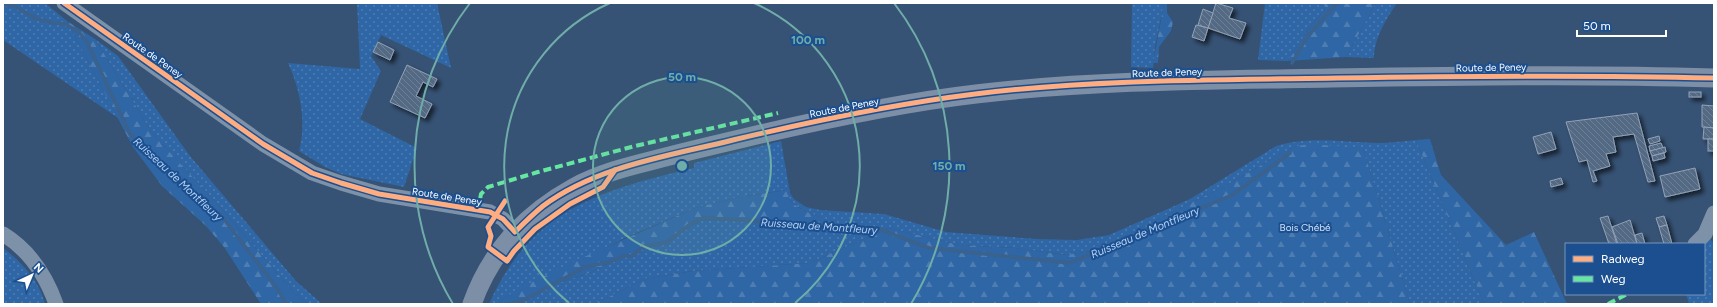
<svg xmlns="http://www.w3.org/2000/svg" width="1717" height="307" viewBox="0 0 1717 307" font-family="Figtree,sans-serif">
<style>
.grass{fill:url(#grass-dots)}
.forest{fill:url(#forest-firs)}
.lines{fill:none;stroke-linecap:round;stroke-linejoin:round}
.stream{stroke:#3b618d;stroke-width:3.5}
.building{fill:url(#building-back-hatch);stroke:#92a2b6;filter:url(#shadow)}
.minor{stroke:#7d92a8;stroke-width:15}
.major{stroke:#7d8ea7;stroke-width:19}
.quiet{stroke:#66e7a1;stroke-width:4;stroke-dasharray:8 4;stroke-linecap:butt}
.cycleway-casing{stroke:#1b4f8f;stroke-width:8}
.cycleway{stroke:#ffac80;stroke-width:5}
.ring{fill:none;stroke:#6fada8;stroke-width:2}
.labels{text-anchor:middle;stroke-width:4;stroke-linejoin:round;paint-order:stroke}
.street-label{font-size:10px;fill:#fff;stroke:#1b4f8f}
.park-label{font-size:10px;fill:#cfe3fa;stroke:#1b4f8f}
.water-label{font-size:11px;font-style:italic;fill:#b5d3f5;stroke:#1b4f8f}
.centre{fill:#6fada8;stroke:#1b4f8f;stroke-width:2}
.ring-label{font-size:12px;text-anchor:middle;font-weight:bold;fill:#6fada8;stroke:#1b4f8f;stroke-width:4;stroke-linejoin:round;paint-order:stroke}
</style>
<defs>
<pattern id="grass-dots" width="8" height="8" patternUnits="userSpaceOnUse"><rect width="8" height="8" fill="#2f66a5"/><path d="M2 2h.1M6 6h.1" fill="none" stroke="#4e7db2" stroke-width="1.8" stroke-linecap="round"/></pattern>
<pattern id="forest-firs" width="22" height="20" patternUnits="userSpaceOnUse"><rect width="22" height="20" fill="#2f66a5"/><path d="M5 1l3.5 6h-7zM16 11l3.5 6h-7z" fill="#4e7db2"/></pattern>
<pattern id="building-back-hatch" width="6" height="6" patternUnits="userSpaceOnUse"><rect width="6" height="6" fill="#526984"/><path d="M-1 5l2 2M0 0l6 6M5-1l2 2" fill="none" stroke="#6c8096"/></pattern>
<filter id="shadow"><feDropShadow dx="3.5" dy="3.5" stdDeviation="2" flood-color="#0009"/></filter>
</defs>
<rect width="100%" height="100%" fill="#365274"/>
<g class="grass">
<path d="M3,3h42l22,18 51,97 -115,-78z"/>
<path d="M357,3h80l14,65 -70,-33 -10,21 10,15 -21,48 57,29 -13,39 -63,-13 -16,-7 -26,-16c8,-28 1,-62 -11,-88l72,6z"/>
<path d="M1132,3h32l-9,44 -2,21 -22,-1z"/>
<path d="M1265,3h59l1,7 -16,18 -21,33 -30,-1z"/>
<path d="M1376,3h21c-11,16 -23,36 -23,55l-28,-1z"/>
<path d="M95,39l23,17 72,100 106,125 26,23h-14l-13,-10 -73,-85 -70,-76z"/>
<path d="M1416,140l68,164h-74l-47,-156 -66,-2 -13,6 -57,33 -130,65 -30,5 -52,-7 -56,-3 -70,-17 -80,35 -116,8 -49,8 -49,25h-78l34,-19 41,-13 41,-21 13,-4h16l29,-21 11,-5 11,-1 121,5c-18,-14 -39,-10 -49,-35l-50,8 -40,10 -70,30 -124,62 -3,4h-9c42,-95 112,-114 205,-136v-5l87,-22 9,52 4,6 12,8 14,3 64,4 62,18 91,7 40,1 32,-5 81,-36 86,-53c32,-10 67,-4 101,-3 13,0 26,-2 39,-3z"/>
<path d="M1709,238l5,5v61h-25l-3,-10h18v-50z"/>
<path d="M3,248c18,13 37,34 42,56h-42z"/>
</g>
<g class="forest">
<path d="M1164,3h3v10l6,9 -2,9 -12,16 -1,16h-5z"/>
<path d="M1324,3h52l-30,54 -58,4 21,-33 16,-18z"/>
<path d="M67,21l28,18 57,94 70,76 73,85 13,10h-47l-37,-57 -19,-22 -43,-39 -29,-39z"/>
<path d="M1430,139l11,36 65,70 28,-13 33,72h-83l-68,-164z"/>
<path d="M1310,144l53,4 47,156h-815l49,-25 49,-8 116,-8 80,-35 70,17 56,3 51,7 31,-5 130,-65 57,-33 13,-6z"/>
<path d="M786,190c5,18 19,21 34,27 5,1 10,5 14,8l-121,-5 -11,1 -11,5 -29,21h-16l-13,4 -41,21 -41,13 -34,19h-19l3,-4 19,-12 55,-27 120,-53 40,-10z"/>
</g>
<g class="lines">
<g class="stream">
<path d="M3,4l11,2 23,13 17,4 11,1 14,8 8,10 43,92 93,84 54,70 9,16"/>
<path d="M1292,63l15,-26 30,-34"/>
<path d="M508,304l16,-4 61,-33 25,-5 13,-6h10l11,-10 22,-3 23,-18 11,-6 6,-1 170,10 53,20 141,15 162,-68 58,-42"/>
</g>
</g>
<g class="building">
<path d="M1216,3l17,5 -4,10 17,5 -6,16 -32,-11z"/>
<path d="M1203,9l10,4 -5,15 -10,-3z"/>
<path d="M1196,25l12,3 -4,13 -12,-4z"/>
<path d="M378,42l16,8 -4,10 -17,-8z"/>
<path d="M407,65l30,14 -4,8 -10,-5 -7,14 16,8 -7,14 -35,-16z"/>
<rect x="1689" y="92" width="12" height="5"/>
<path d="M1702,105l12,1v22l-12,-1z"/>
<path d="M1637,113l18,68 -7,1 -14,-48 -21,3 3,15 -10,2 4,12 -17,5 4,10 -4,1 -6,-22 -8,2 -13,-40z"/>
<path d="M1704,127l10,1v11h-11z"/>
<path d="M1551,132l5,17 -18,5 -5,-17z"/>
<path d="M1659,136l1,5 -10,3 -2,-5z"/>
<rect x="1708" y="139" width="6" height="12"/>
<path d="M1661,143l2,5 -13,3 -1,-5z"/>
<path d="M1665,147l1,5 -14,4 -2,-5z"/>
<path d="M1664,153l1,5 -12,3 -1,-5z"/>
<path d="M1695,168l5,21 -35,8 -5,-21z"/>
<path d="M1561,178l2,6 -12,3 -1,-6z"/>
<path d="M1608,216l9,28h-8l-9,-26z"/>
<path d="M1664,216l3,9 -8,2 -3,-9z"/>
<path d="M1630,220l7,24h-19l-6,-17z"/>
<path d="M1667,225l5,19h-8l-5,-17z"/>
<path d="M1642,233l3,11h-8l-2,-9z"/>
</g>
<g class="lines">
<g class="minor">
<path d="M64,3l199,141 49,29 29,10 38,11 111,18 13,7 12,13"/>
<path d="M3,234c26,16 43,42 53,70"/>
<path d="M1695,244l10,-10 9,-21"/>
</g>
<path class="major" d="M472,304c18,-51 54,-90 101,-116 25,-14 53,-21 81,-28 30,-8 60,-15 90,-22 76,-18 154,-35 232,-44 118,-14 237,-14 356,-16 127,-2 255,-4 382,0"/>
<g class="quiet">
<path d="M478,210l3,-16 7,-7 50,-15 97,-26 143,-33"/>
<path d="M1608,304l19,-10"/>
</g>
<g class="cycleway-casing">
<g id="cycleway">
<path d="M64,3l199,141 49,29 29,10 38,11 111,18 13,7 12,13c9,-9 18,-18 28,-26 54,-40 126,-50 190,-66 80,-19 161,-36 242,-46 121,-15 242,-14 363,-16 125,-2 251,-3 376,0"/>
<path d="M505,201l-17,26 3,9 -3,11 19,14 7,-10 21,-22 35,-25 33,-17 12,-17"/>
</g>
</g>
<use href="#cycleway" class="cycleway"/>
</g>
<circle cx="682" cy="166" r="89" fill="#6fada8" fill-opacity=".12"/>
<g class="ring">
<circle cx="682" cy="166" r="89"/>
<path d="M569 303A178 178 0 0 1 610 3M754 3A178 178 0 0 1 795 303"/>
<path d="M453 304A267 267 0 0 1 470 3M894 3A267 267 0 0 1 911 304"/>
</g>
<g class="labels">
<g class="street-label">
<text transform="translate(153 55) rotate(35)" y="4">Route de Peney</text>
<text transform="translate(1491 67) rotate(-1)" y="4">Route de Peney</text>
<text transform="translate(1167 72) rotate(-2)" y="4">Route de Peney</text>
<text transform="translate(844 107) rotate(-11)" y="4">Route de Peney</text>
<text transform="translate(447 196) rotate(9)" y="4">Route de Peney</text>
</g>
<g class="park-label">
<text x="1305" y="231">Bois Chébé</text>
</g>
<g class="water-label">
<text transform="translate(178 179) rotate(43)" y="4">Ruisseau de Montfleury</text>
<text transform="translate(819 226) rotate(4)" y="4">Ruisseau de Montfleury</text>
<text transform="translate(1145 232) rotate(-23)" y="4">Ruisseau de Montfleury</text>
</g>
</g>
<circle cx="682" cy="166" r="6" class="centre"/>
<g class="ring-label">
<text x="808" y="44">100 m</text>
<text x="682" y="81">50 m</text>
<text x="949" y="170">150 m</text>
</g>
<rect width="1717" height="307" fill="none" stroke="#ffffff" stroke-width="8"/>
<rect x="1565" y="243" width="140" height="52" fill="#1b4f8f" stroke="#7695bc"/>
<rect x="1573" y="256" width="20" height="6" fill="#ffac80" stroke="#7695bc"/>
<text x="1601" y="263" font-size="12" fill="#ffffff">Radweg</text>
<rect x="1573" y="276" width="20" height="6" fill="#66e7a1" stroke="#7695bc"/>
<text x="1601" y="283" font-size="12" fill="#ffffff">Weg</text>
<g transform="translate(32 275) rotate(44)" stroke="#1b4f8f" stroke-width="3" paint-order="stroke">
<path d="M0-3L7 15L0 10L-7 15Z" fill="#ffffff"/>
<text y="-6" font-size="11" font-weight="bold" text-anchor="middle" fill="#ffffff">N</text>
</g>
<path d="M1577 30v6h89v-6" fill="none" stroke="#ffffff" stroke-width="2"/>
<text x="1583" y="30" font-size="12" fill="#ffffff" stroke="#1b4f8f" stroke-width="3" paint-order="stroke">50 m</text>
</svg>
